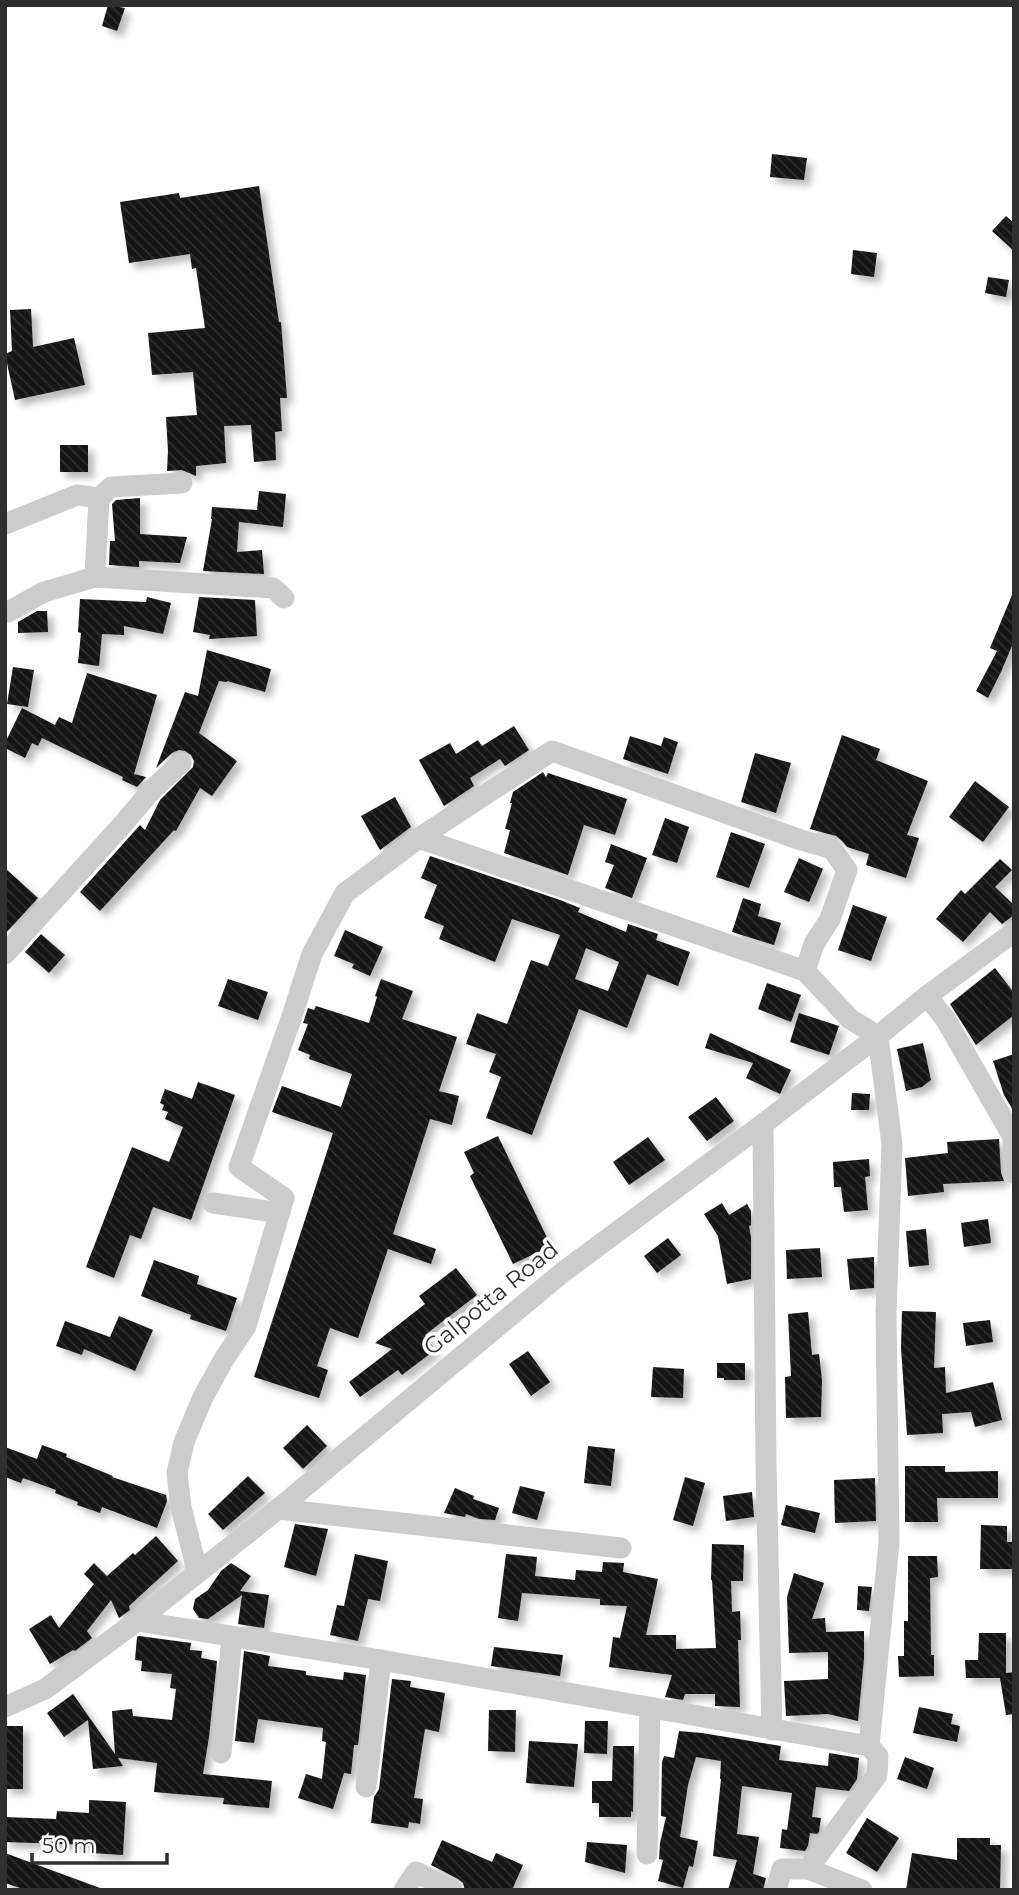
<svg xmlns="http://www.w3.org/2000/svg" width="1019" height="1895" viewBox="0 0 1019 1895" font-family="Montserrat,sans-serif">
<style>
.building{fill:url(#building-back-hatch);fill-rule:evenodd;filter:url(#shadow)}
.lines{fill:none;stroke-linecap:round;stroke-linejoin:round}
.minor{stroke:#ccc;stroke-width:21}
.labels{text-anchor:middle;stroke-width:7;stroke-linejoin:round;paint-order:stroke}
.street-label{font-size:23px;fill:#2f2f2f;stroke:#fff}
</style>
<defs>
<pattern id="building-back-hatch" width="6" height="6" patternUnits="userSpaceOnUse" patternTransform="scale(1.75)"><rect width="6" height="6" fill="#161616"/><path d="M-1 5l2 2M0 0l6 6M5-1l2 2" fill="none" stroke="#303030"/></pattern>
<filter id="shadow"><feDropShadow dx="6" dy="6" stdDeviation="3.5" flood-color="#0004"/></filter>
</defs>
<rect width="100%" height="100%" fill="#fff"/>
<g class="building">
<path d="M108,5l17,3 -8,23 -15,-5z"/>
<path d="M772,154l35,4 -3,22 -34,-3z"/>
<path d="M259,186l20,136h2l6,76h-7l2,33 -7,1 1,28 -22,2 -3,-37 -27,1 2,37 -30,3v10l-14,-6 -15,1 1,-20 -2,-34 31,-2 -4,-43 -41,3 -4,-42 57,-5 -9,-60 -4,1 -2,-15 -61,9 -9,-61 59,-9 1,5z"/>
<path d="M1006,216l8,7v28l-22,-20z"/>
<path d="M853,250l24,3 -3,24 -23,-3z"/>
<path d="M988,277l21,3 -3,17 -21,-4z"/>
<path d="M31,309l2,38 41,-9 11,47 -70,15 -10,-46 7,-3 -2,-41z"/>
<rect x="60" y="445" width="28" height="27"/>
<path d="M259,491l27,3 -3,33 -44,-5 -2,30 25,-2 2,24 -61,-3 9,-52h-1l1,-12 45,3z"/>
<path d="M140,498v36l47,3 -7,26 -41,-2v6l-30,-2 1,-24h5l-3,-37 4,-4z"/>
<path d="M1012,595h2v46l-13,31 -13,26 -12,-7 21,-40 -7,-3z"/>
<path d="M147,597l24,6 -8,31 -39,-8v9l-22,-1 -3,32 -21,-3 3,-30 -3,-1 2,-33 66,3z"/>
<path d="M199,597l56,3 2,36 -48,3 1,-4 -17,-3z"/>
<path d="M37,611h10l1,21 -30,1v-11z"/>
<path d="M207,650l64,19 -6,23 -38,-11v1l-8,-1 -20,52 38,28 -25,35 -12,-8 -24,43 -2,-1 -74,81 -20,-19 60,-67 5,5 15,-30 33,-33 1,-6 -3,-6 -6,-4 -6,-1 -7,3 -16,15 29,-76 13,4z"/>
<path d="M13,667l21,3 -6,37 -21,-3z"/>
<path d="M87,673l70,22 -23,79 12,3 -9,10 -15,-7 1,-3 -81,-39 -4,8 -6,-3 -7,15 -20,-10v-5l17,-35 33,17 4,-8 13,6z"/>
<path d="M514,726l15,24 -24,16 -5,-7 -30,19 4,8 -30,20 -25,-46 31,-17 6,11 22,-14 4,6z"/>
<path d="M842,735l38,14 -4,11 52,21 -21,54 12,3 -13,40 -40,-13 3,-11 -22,-7 -5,-6 -6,-5 -26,-7z"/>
<path d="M630,736l31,10 3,-9 14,5 -10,32 -45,-15z"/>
<path d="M755,753l36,10 -15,50 -35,-11z"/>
<path d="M543,772l3,5 2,-4 79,26 -12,36 -31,-10 -16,50 -64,-22 6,-23 -5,-1 7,-26h-2l3,-11z"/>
<path d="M975,781l34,26 -26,35 -34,-25z"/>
<path d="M395,797l16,30 -31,23 -19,-34z"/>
<path d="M665,818l24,9 -12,36 -25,-8z"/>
<path d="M731,832l34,12 -16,44 -33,-11z"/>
<path d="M611,844l36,14 -15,40 -27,-10 9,-23 -9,-3z"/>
<path d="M430,856l130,44 20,8 -2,4 48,20 2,-8 30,10 -2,6 34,12 -12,34 -31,-12 -20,54 -48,-19 -47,126 -46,-17 15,-41 -12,-5 7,-18 -30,-10 11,-31 30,11 24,-64 17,6 12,-31 -48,-16 -17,43 -56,-23 5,-13 -20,-8 13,-33 -16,-7zM586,948l33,14 -11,29 -33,-12z"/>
<path d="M799,858l24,11 -14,33 -25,-10z"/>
<path d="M1000,859l12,11 -17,17 19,18v10l-12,9 -12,-12 -27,30 -27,-23 25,-29 4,4z"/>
<path d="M5,868l33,30 -33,36z"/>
<path d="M743,898l18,6 -3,12 23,7 -7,22 -42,-13z"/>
<path d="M853,905l34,12 -16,44 -33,-11z"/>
<path d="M345,930l38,17 -13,29 -18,-8 2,-4 -20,-8z"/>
<path d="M41,934l24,21 -16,18 -24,-21z"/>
<path d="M995,968l19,25v22l-38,30 -26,-41z"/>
<path d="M228,979l40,13 -10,28 -40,-14z"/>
<path d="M381,979l32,12 -11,28 55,18 -18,54 20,5 -7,29 -22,-6 -37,115 43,15 -5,15 -43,-15 -30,89 -28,-10 -13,38 11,4 -9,28 -65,-21 79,-244 -61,-21 10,-26 59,21 11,-33 -43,-15 1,-4 -12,-5 10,-26 -5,-1 5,-15 6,2 2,-4 53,17 8,-26 -2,-1z"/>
<path d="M767,983l34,12 -10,27 -33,-13z"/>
<path d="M799,1013l40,13 -10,29 -39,-13z"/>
<path d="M710,1033l81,37 -11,24 -34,-16 7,-15 -48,-15z"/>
<path d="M923,1043l8,37 -9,7 -16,4 -9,-42z"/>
<path d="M1014,1054v58l-10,-17 -11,-34z"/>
<path d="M198,1082l37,13 -44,125 -38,-13 -12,32 -11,-4 -16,43 -28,-11 46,-120 37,15 14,-35 -18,-8 3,-7 -6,-2 2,-5 -4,-2 5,-14 27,10z"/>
<path d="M852,1093l18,1 -1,16h-18z"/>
<path d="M716,1097l18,24 -27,20 -19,-24z"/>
<path d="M498,1136l53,110 -38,18 -43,-88 4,-3 -10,-21z"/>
<path d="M648,1137l17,23 -36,25 -16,-23z"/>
<path d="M999,1139l2,34 3,8 -61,3 1,8 -36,4 -3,-38 43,-5 -1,-11z"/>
<path d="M869,1159l1,17 -5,1 3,33 -24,2 -3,-25h-7l-1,-25z"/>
<path d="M722,1203l7,12 18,-11 4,7v14l-2,1 2,11v42l-24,5 -9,-48 -14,-22z"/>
<path d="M988,1219l3,24 -27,4 -3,-24z"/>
<path d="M926,1229l3,36 -20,2 -3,-36z"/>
<path d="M668,1238l13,17 -24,18 -13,-17z"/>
<path d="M820,1248l2,29 -35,2 -1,-29z"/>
<path d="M874,1257v31l-24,2 -3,-31z"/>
<path d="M154,1260l45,16 -2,8 40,14 -11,33 -36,-12 1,-4 -50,-19z"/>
<path d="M456,1268l21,27 -52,40 10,15 -33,25 -4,-5 -38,27 -11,-15 43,-33 -17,-6 50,-39 -6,-8z"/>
<path d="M902,1311l34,1 -2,56 11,-1 1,26 47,-11 9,38 -27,7 -4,-15 -29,2 1,19 -36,2 -6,-87z"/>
<path d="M808,1312l4,43 7,-1 3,26 -1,37 -35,1 -1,-41 6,-1 -3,-62z"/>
<path d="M119,1316l34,14 -18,41 -51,-22 -2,6 -26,-9 9,-25 45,16z"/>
<path d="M990,1320l3,22 -27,4 -3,-23z"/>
<path d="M528,1351l22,31 -19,14 -22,-32z"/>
<path d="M717,1363h28v17h-21v-2h-7z"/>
<path d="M653,1367l31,2 -1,29 -32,-1z"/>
<path d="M307,1425l20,21 -24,23 -20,-21z"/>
<path d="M42,1445l25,9 -1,3 47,19 -1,1 54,18 1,6 -10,27 -55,-21 -2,6 -23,-8 1,-3 -23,-9 1,-3 -33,-12 -2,5 -16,-6v-30l32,12z"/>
<path d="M588,1446l27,3 -4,37 -27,-3z"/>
<path d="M905,1466h40v6l53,-1v27h-61l1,24h-33z"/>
<path d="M248,1476l17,17 -42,37 -15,-16z"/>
<path d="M685,1477l20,6 -12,43 -20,-6z"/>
<path d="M875,1478l1,43 -41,2 -1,-43z"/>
<path d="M520,1486l25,6 -8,28 -25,-7z"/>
<path d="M455,1488l19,8 -1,3 26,9 -4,12 -16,-1 -13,-5 -1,3 -21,-4z"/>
<path d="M752,1492l2,25 -28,4 -3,-25z"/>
<path d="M786,1505l34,8 -5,20 -34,-8z"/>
<path d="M295,1524l33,5 -12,47 -32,-9z"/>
<path d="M981,1525l26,1v16h7v27h-34z"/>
<path d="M156,1536l22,25 -49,45 1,4 -11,8 -8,-18 -24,31 5,7 -17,13 -2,-1 -23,14 -21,-35 22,-14 8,13 35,-44 -10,-10 10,-11 13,13 26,-23 2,2z"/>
<path d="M712,1544l32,1 -1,36h-12l1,31 8,-1 1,29h-3l2,67 -25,-1v-12h-30l-2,6 -18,-3 7,-22 -63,-8 4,-30 7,1 7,-32 -27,-1v-6l-78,-6 -4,28 -20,-3 8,-64 31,3 -2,19 40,4 1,-10 26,2 1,-10 21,1 -1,9 35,7 -12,56h30v14l40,-1 -4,-68h-1z"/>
<path d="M355,1554l33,7 -8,40 -12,-2 -10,42 -28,-6 7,-30 7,1z"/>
<path d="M908,1556h29l1,21 -8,1 1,77h3v21l-35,1 -1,-21h6v-35h4z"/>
<path d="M231,1563l20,13 -11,15 29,4 -5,33 -26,-4 4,-29 -34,24 -9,-1 -6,-9 2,-10 13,-9 13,-19z"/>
<path d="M794,1573l30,10 -12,36 13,-1 1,14 38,-1v28l-6,62 -30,-7 -42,2 -2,-35 44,-2v-27l-39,1 -2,-56z"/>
<path d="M858,1586l14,1 -3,24 -12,-1z"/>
<path d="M979,1633h27v40l8,-1v42l-8,1 -6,-37h-34l-1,-18h13z"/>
<path d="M139,1636l52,7 -1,7 12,1 -1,7 16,3 -8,76 -6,37 69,7 -3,27 -46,-4 1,-6 -70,-6 3,-29 -39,-5 5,8 -30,3 -5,-49 -24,17 -17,-24 26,-19 42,60 -3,-43 20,-2 1,7 39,4 4,-31 -6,-1 2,-14 -31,-3 1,-10 -7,-1 2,-23z"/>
<path d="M494,1647l69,8 -3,21 -69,-10z"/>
<path d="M244,1651l26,5 -2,10 38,5v4l37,5 1,-8 22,3 -8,70h-4l-3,29 -7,-1 -11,36 -35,-11 8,-24 16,5 4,-37 -4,-1 1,-13 -65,-9 -4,24 -19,-2z"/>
<path d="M392,1679l19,2 -1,6 35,6 -6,39 -14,-3 -11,69 9,1 -3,25 -11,-2 -1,6 -37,-5 3,-26 5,-8z"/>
<path d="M919,1707l34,7 -2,10 9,2 -3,16 -44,-9z"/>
<path d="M489,1710h27l-1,42 -27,-1z"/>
<path d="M585,1721h23l-1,33 -23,-1z"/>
<rect x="5" y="1726" width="18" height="63"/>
<path d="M679,1731l23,2 79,13 -2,14 49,6 1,-13 30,5 -2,21 -8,12 -33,-4 -4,30 9,1 -2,14 -2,2 -7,-1 -2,13 -3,5 -25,-3 2,-19 5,1 5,-37 -50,-7 -5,48 22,3 -6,37 13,4 -3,12h-35l9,-30 -24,-4 8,-77h-1l1,-18 -25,-4 -8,28 -8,52 18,4 -5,26 -4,-1 -6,22 -25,-7 5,-21 -4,-1 1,-16 6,-26 -5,-1 1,-54 2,-6 10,2z"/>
<path d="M529,1741l49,3 -4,43 -48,-4z"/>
<path d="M613,1746h21l-1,66 -2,-1v6h-32v-14h-7v-22h20z"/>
<path d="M905,1757l29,11 -7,21 -30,-10z"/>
<path d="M89,1800l37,2 -3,53 -31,-2v-8l-87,-3v-25l51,2 1,-8 32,2z"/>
<path d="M867,1818l32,20 -22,34 -31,-19z"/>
<path d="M957,1838h33v7h11l-1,45h-94l6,-37 45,7z"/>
<path d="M442,1840l50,22 4,-9 27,12 -11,25h-47l-2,-7 -5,-4 -27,-14z"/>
<path d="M587,1842l40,3 -2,28 -40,-11z"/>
<path d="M5,1853l95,35v2h-74l-21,-7z"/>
</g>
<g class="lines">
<g class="minor">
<path d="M5,524l72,-29 22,3"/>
<path d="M95,577l4,-79 12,-11 71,-4"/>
<path d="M8,612l36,-20 51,-15 178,11 11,10"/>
<path d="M5,954l118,-130 28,-33 30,-28"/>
<path d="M927,996l19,24 67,117 1,36"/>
<path d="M763,1124l3,342 6,264"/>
<path d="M213,1203l67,10"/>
<path d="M278,1509l343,39"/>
<path d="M195,1575v-13l-14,-55 -4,-34 7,-31 19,-45 21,-38 22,-33 38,-128 -45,-31 53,-151 20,-62 33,-61 74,-55"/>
<path d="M137,1621l244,39 488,86 20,-203 -3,-230 6,-169 -14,-108 -28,-17 -45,-48 9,-27 16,-25 17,-49 -15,-21 -34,-10 -246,-88 -133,87 386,133"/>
<path d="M5,1707l40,-18 92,-68 141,-112 285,-237 200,-148 115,-88 49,-40 87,-64"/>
<path d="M221,1753l11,-116"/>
<path d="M366,1787l15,-127"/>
<path d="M647,1854l3,-146"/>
<path d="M808,1869l54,21"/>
<path d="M404,1890l12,-18 36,18"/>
<path d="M776,1890l6,-21h26l69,-94 1,-19 -9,-10"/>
</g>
</g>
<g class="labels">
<g class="street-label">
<text transform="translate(491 1298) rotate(-39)" y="8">Galpotta Road</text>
</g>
</g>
<rect width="1019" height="1895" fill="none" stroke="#2f2f2f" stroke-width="14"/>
<path d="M32 1853v10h135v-10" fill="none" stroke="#2f2f2f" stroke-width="3.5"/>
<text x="42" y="1853" font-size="21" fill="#2f2f2f" stroke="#ffffff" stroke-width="5" paint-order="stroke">50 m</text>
</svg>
